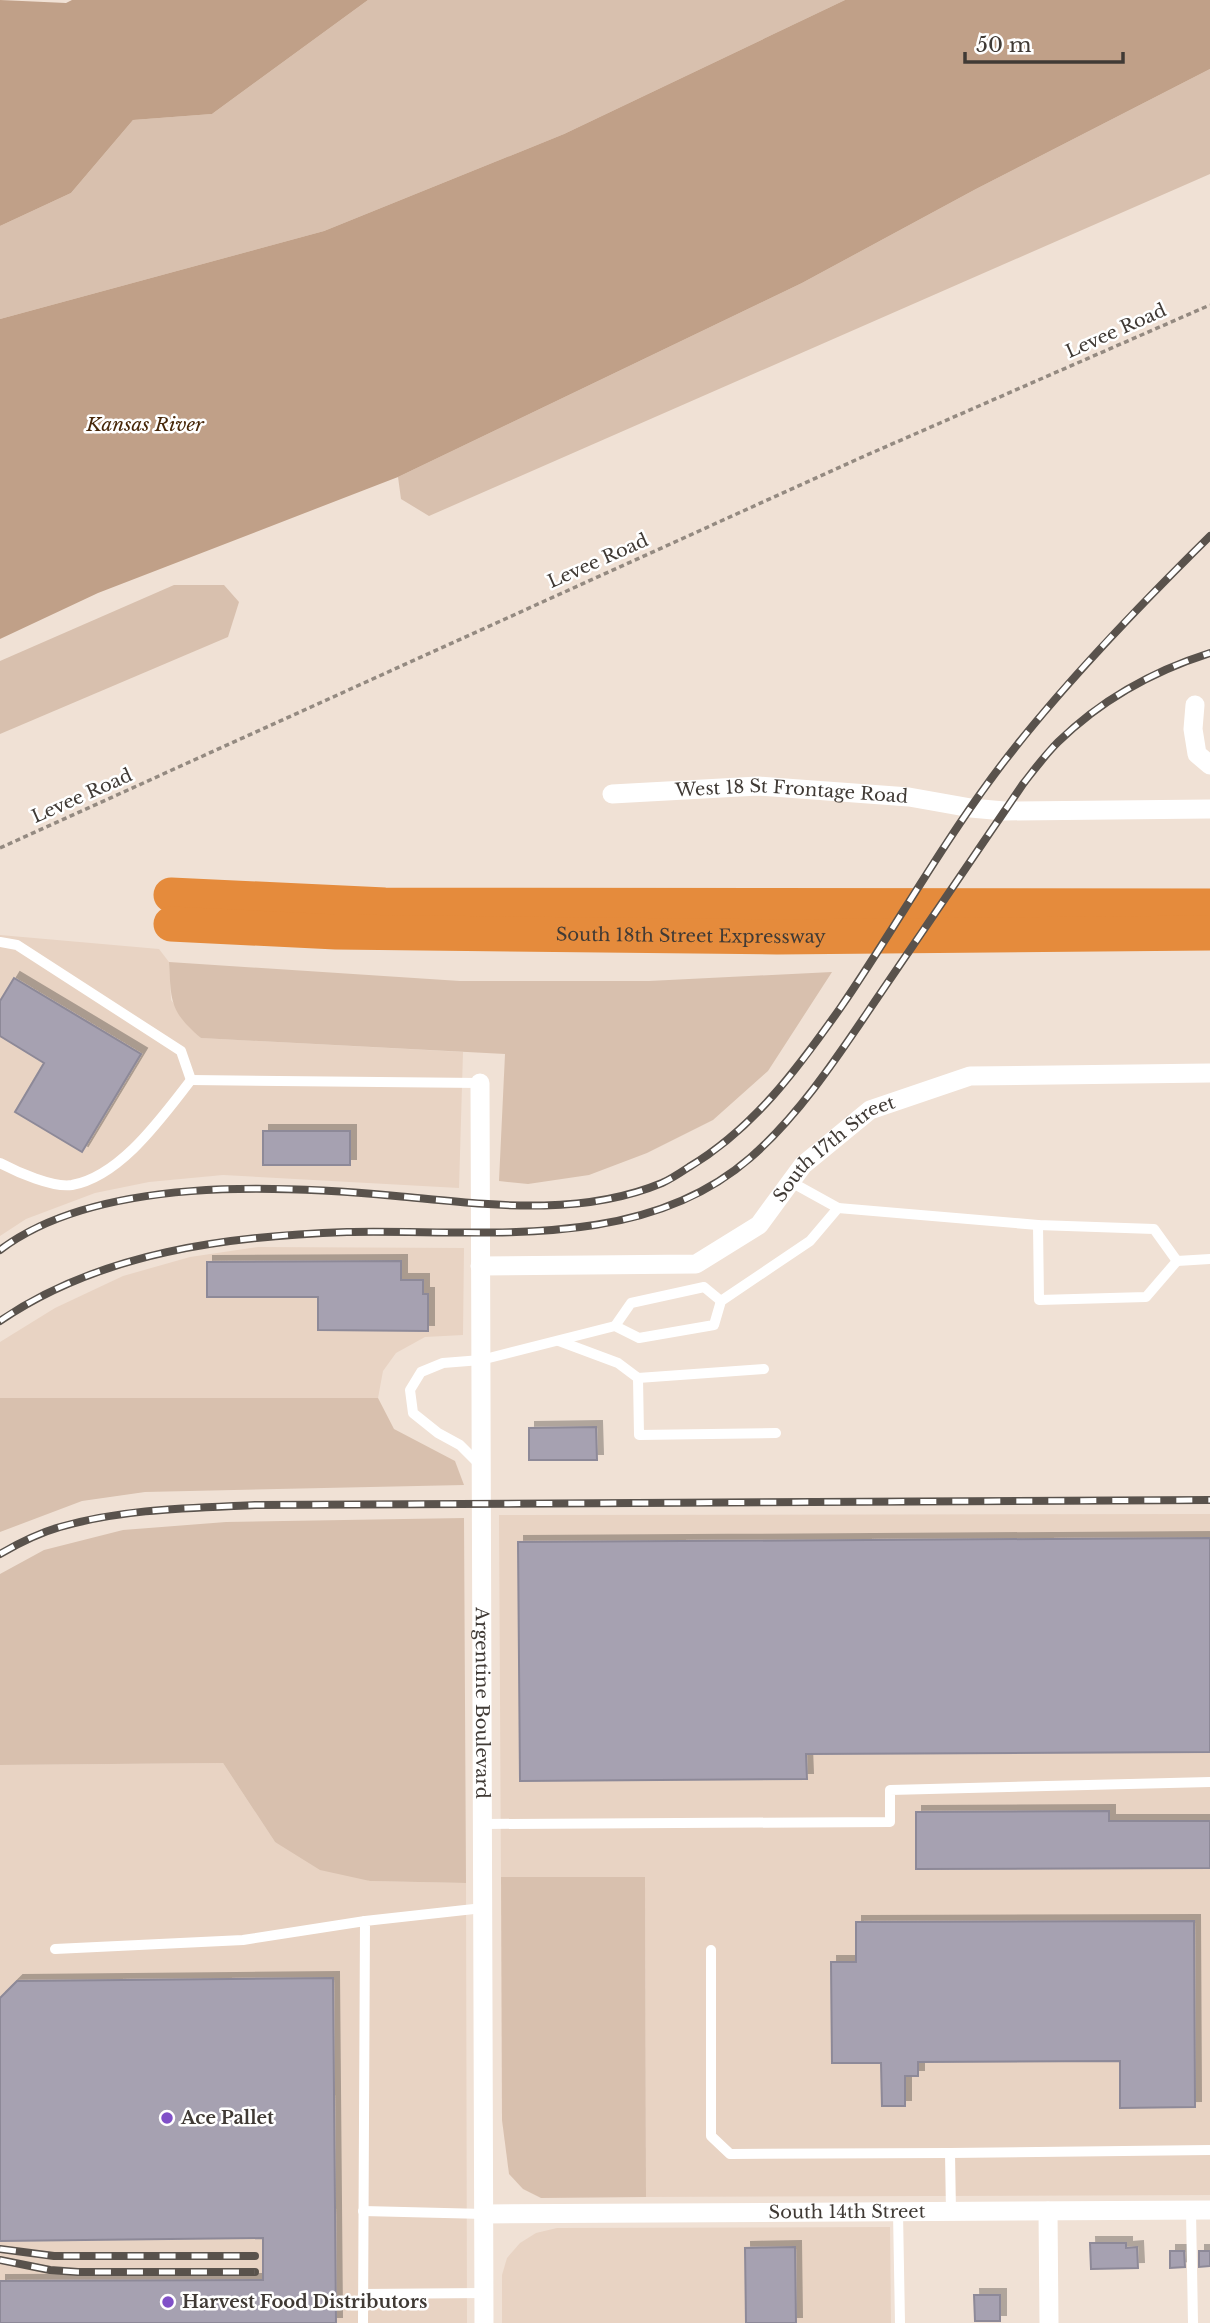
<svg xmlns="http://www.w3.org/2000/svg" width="1210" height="2323" viewBox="0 0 1210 2323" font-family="'Libre Baskerville',serif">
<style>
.built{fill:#e8d3c3}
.green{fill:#d8c0ae}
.water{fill:#c0a088}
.building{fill:#a6a1b1;stroke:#8d8998;stroke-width:2;filter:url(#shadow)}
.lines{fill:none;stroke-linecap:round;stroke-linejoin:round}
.path{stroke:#948a81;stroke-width:3.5;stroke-dasharray:5 3.5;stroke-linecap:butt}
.service{stroke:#fff;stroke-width:10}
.minor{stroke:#fff;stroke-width:19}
.motorway{stroke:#e58b3c;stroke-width:35}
.rail-casing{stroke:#59524c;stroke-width:8}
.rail{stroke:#fff;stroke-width:5;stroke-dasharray:16;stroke-linecap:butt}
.poi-dot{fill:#8050c8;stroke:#fff;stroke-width:2.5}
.labels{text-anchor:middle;stroke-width:5;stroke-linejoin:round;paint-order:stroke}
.street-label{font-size:18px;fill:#403a35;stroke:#fff}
.poi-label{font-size:18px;font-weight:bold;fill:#403a35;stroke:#fff;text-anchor:start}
.water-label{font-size:19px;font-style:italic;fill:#472709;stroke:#fff}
</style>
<defs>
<filter id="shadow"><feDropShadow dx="6" dy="-6" stdDeviation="0" flood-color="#0004"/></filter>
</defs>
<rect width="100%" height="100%" fill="#f0e1d5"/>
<g class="built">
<path d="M0,935l159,14 10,13 2,38 30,38 262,14 -4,136 -236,-13 -74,7 -54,11 -69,26 -26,17z"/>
<path d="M258,1247l206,1 -1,87 -38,2 -29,16 -13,18 -5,27h-378v-56l55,-34 68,-32 67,-19z"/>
<path d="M1210,1514v681l-564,2 -1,-319 -144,-1 -2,-362z"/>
<path d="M223,1763l52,79 95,39 96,2 1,440h-467v-558z"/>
<path d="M890,2227l1,96h-389v-48l5,-17 13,-15 16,-10 21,-5z"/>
</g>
<g class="green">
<path d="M368,0h477l-281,134 -240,97 -324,88v-93l71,-33 62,-73 79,-6z"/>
<path d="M1210,69v105l-781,342 -28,-17 -3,-22 404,-194 174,-94z"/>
<path d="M174,585h50l15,17 -11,35 -228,97v-73z"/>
<path d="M169,962l291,19h189l183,-9 -64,99 -55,49 -66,33 -58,22 -61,9 -29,-3 6,-127 -304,-16c-31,-26 -30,-37 -32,-76z"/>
<path d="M0,1398h378l16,31 61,32 9,24 -319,7 -63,9 -82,31z"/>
<path d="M464,1518l2,365 -96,-2 -50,-11 -45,-28 -52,-79 -223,2v-191l44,-24 79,-20 103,-8z"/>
<path d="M501,1877h144l1,320 -105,1 -18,-9 -14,-15 -7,-54z"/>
</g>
<g class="water">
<path d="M0,0l66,3 6,-3h296l-156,114 -79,6 -62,73 -71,33z"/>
<path d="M845,0h365v69l-234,120 -174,94 -404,194 -300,116 -98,46v-320l324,-88 240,-97z"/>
</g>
<g class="building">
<path d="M14,978l127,76 -59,98 -67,-40 29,-49 -44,-27v-35z"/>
<rect x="263" y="1131" width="87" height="34"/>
<path d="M401,1261v19h22v14h5v37l-110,-1v-33h-111v-35z"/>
<path d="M596,1427l1,33h-68v-32z"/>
<path d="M1210,1538v214l-404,2 1,25 -287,2 -2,-239z"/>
<path d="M1109,1811v10h101v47l-294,1v-57z"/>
<path d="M1194,1921l1,186 -75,1v-47l-202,1v14h-13v30h-23l-1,-43h-49l-1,-101h25v-40z"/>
<path d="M333,1978l3,345h-336v-42l263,-1v-42l-263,3v-243l17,-17z"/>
<path d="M1090,2243h36v5l11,-1 1,21 -47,1z"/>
<path d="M795,2247l1,76h-50l-1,-75z"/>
<path d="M1170,2251h14l1,16 -15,1z"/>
<path d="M1199,2251h11v15l-11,1z"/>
<path d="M974,2295h26v26h-25z"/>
</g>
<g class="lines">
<path class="path" d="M0,848l860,-390 350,-153"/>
<g class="service">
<path d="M0,942l17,3 164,106 10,29"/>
<path d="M191,1080l289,3"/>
<path d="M0,1163c17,9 53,25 72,22 49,-9 90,-68 119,-105"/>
<path d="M791,1182l47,26"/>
<path d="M1038,1225l1,75 107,-3 31,-36"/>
<path d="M615,1326l16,-23 73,-16 17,14"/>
<path d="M559,1341l59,22 20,15 126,-9"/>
<path d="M638,1378l1,57 137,-2"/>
<path d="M481,1466l-21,-21 -22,-12 -25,-20 -3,-23 11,-18 22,-9 38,-3 134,-34 24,12 75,-13 7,-24 89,-60 28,-33 200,17 116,4 23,32 33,-2"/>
<path d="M483,1824l407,-2v-32l320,-8"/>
<path d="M55,1949l188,-9 122,-19"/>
<path d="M711,1950v186l19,18 220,-1"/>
<path d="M363,2211l122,3"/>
<path d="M1191,2211l2,112"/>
<path d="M898,2212l2,111"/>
<path d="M951,2212l-1,-59 260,-3"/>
<path d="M363,2294l121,-1"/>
<path d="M363,2323l2,-402 118,-13"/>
</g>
<g class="minor">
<path d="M1195,705l-2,24 4,25 13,11"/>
<path id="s1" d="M612,794l146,-8 151,11 62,11 33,3 206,-2"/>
<path id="s2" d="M480,1083l4,1240"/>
<path id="s3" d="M480,1266l216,-2 63,-39 44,-60 67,-55 100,-34 240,-3"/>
<path d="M1048,2211l1,112"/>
<path id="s4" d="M485,2214l725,-4"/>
</g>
<g class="motorway">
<path d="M171,895l214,10 825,1"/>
<path id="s5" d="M171,924l165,8 441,5 433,-4"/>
</g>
<g class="rail-casing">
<g id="rail">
<path d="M0,1250c98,-74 279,-65 396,-54 88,8 182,22 266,-13 9,-4 18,-10 27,-16 65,-39 109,-99 152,-160 59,-86 110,-180 176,-262 59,-74 126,-143 193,-209"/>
<path d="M0,1321c101,-69 228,-85 347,-89 134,-3 294,21 403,-74 53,-46 93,-110 132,-167 47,-69 94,-138 141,-207 11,-14 22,-29 35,-42 43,-42 95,-71 152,-89"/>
<path d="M0,1554c19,-11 39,-21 60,-27 62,-18 130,-19 195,-22l955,-5"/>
<path d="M0,2249l54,7h201"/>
<path d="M0,2260l50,10 28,2h177"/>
</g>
</g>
<use href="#rail" class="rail"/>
</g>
<g class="poi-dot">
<circle cx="167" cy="2118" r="7"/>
<circle cx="168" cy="2302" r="7"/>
</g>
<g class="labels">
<g class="street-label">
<text transform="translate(1116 331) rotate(-24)" y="6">Levee Road</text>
<text transform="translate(598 561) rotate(-24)" y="6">Levee Road</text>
<text dy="6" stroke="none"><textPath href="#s1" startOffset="180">West 18 St Frontage Road</textPath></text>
<text transform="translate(82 796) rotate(-24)" y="6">Levee Road</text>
<text dy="6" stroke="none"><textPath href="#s5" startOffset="520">South 18th Street Expressway</textPath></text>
<text dy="6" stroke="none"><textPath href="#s3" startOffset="399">South 17th Street</textPath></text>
<text dy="6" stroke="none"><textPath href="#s2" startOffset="620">Argentine Boulevard</textPath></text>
<text dy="6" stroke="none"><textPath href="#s4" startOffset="362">South 14th Street</textPath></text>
</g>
<g class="poi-label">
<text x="181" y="2124">Ace Pallet</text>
<text x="182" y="2308">Harvest Food Distributors</text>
</g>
<g class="water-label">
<text x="145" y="431">Kansas River</text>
</g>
</g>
<path d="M965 52v10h158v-10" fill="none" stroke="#403a35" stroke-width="3.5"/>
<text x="976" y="52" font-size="21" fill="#403a35" stroke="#ffffff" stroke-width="5" paint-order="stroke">50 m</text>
</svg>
